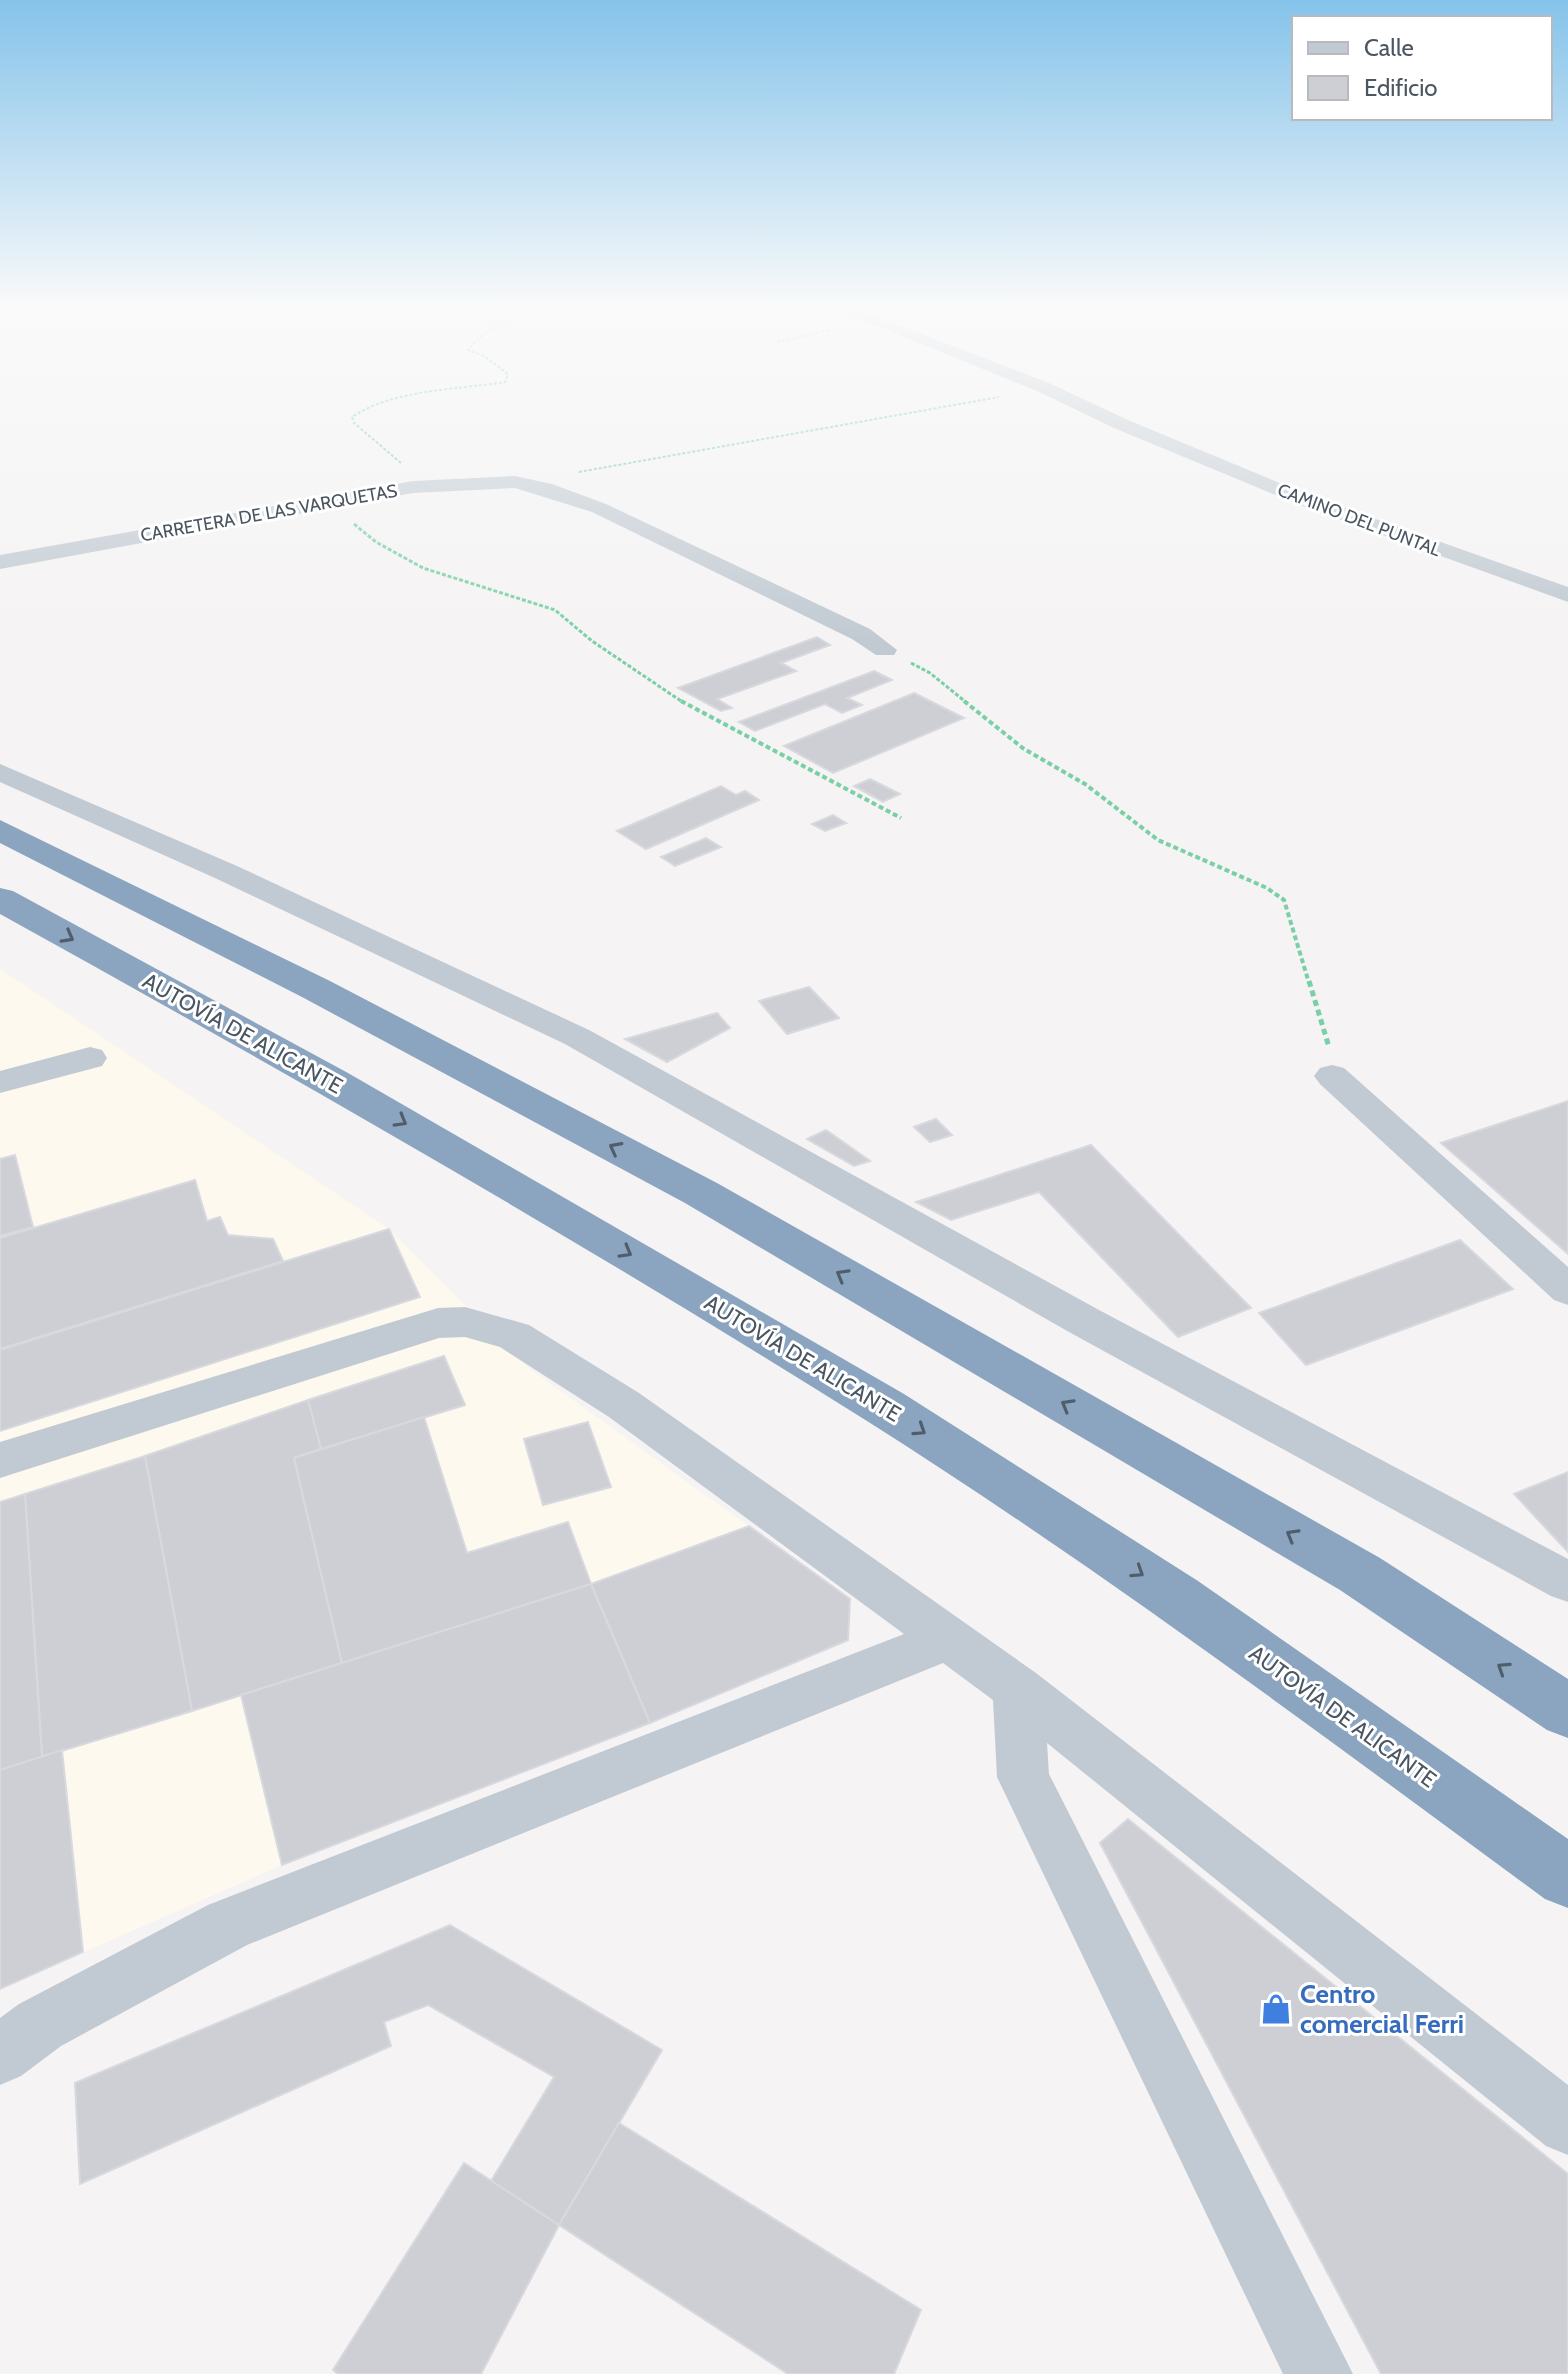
<svg xmlns="http://www.w3.org/2000/svg" width="1568" height="2374" viewBox="0 0 1568 2374" font-family="Cabin,sans-serif">
<style>
.commercial{fill:#fdf9ef}
.building{fill:#cdcfd5;stroke:#d7d9de;stroke-width:2}
.lines{fill:none;stroke-linecap:round;stroke-linejoin:round}
.path-far3{stroke:#7ad0a6;stroke-width:2;stroke-dasharray:3 2;stroke-linecap:butt}
.path-far2{stroke:#7ad0a6;stroke-width:3;stroke-dasharray:4 2;stroke-linecap:butt}
.path-far1{stroke:#7ad0a6;stroke-width:4;stroke-dasharray:5 3;stroke-linecap:butt}
.path{stroke:#7ad0a6;stroke-width:5;stroke-dasharray:6 4;stroke-linecap:butt}
.minor{fill:#c1cad2;fill-rule:evenodd}
.highway{fill:#8ba5c1;fill-rule:evenodd}
.oneway{stroke:#505e6b}
.labels{text-anchor:middle;stroke-width:6;stroke-linejoin:round;paint-order:stroke}
.far-street-label{font-size:18px;fill:#4a5661;stroke:#fff}
.street-label{font-size:22px;fill:#4a5661;stroke:#fff}
.near-shop-label{font-size:26px;font-weight:bold;fill:#366cbe;stroke:#fff;text-anchor:start}
</style>
<rect width="100%" height="100%" fill="#f5f3f3"/>
<path class="commercial" d="M0,969l389,260 137,137 324,233 -2,41 -198,83 -368,142 -282,124z"/>
<g class="building">
<path d="M817,637l13,8 -49,18 15,8 -79,28 15,9 -11,3 -43,-23z"/>
<path d="M874,671l18,9 -45,18 15,7 -20,8 -17,-9 -70,27 -16,-9z"/>
<path d="M914,693l50,25 -131,55 -49,-27z"/>
<path d="M870,779l30,15 -17,8 -29,-16z"/>
<path d="M721,786l15,9 9,-4 14,9 -113,49 -29,-18z"/>
<path d="M833,815l13,8 -21,8 -13,-7z"/>
<path d="M706,838l15,9 -46,19 -14,-9z"/>
<path d="M809,987l30,31 -52,16 -28,-33z"/>
<path d="M717,1013l13,15 -63,34 -42,-23z"/>
<path d="M1568,1101v153l-127,-111z"/>
<path d="M936,1119l16,16 -22,7 -16,-15z"/>
<path d="M826,1130l44,31 -16,5 -47,-27z"/>
<path d="M1091,1145l160,163 -73,29 -139,-145 -88,28 -35,-18z"/>
<path d="M15,1155l18,72 -33,9v-77z"/>
<path d="M195,1180l12,41 13,-4 8,18 45,4 10,22 -283,88v-111z"/>
<path d="M389,1229l31,68 -420,134v-81z"/>
<path d="M1460,1240l53,49 -207,76 -47,-52z"/>
<path d="M444,1356l21,49 -144,44 -13,-49z"/>
<path d="M308,1400l13,49 -27,9 48,205 -150,48 -47,-255z"/>
<path d="M424,1417l43,136 101,-31 23,62 -249,79 -48,-205z"/>
<path d="M588,1422l23,65 -68,18 -19,-66z"/>
<path d="M145,1456l47,255 -150,46 -17,-263z"/>
<path d="M1568,1472v80l-54,-58z"/>
<path d="M25,1494l17,263 -42,13v-268z"/>
<path d="M749,1526l101,73 -2,41 -198,83 -59,-139z"/>
<path d="M591,1584l59,139 -368,142 -41,-170z"/>
<path d="M62,1750l21,202 -83,37v-219z"/>
<path d="M1128,1819l440,355v200h-187l-281,-531z"/>
<path d="M450,1925l212,125 -103,175 -68,-44 63,-104 -126,-72 -44,17 7,24 -311,138 -5,-101z"/>
<path d="M619,2123l302,187 -27,64h-106l-229,-149z"/>
<path d="M464,2163l95,62 -78,149h-143l-5,-4z"/>
</g>
<g class="lines">
<g class="path-far3">
<path d="M777,342l54,-12"/>
<path d="M401,463l-47,-40 -2,-6c42,-28 104,-27 153,-35l3,-8 -24,-18 -16,-6c29,-36 71,-36 114,-41"/>
<path d="M579,472l420,-75"/>
</g>
<g class="path-far2">
<path d="M354,524l22,18 47,26 132,42 37,31 92,62"/>
<path d="M911,663l19,10 37,30"/>
</g>
<g class="path-far1">
<path d="M681,701l220,117"/>
<path d="M964,701l60,48 61,35 73,56 109,48 17,12 25,83"/>
</g>
<path class="path" d="M1309,981l20,66"/>
<g class="minor">
<path d="M835,309h21l193,74 79,37 183,76 257,91v15l-271,-98 -183,-76 -77,-37z"/>
<path d="M515,476l37,8 54,20 264,125 27,21 -3,5h-18l-24,-16 -260,-127 -77,-24 -102,5 -413,76v-14l413,-74z"/>
<path d="M0,764l237,102 352,164 510,280 469,249v43l-17,-6 -482,-264 -504,-288 -350,-166 -215,-96z"/>
<path d="M90,1047l12,3 5,8 -5,8 -102,27v-22z"/>
<path d="M1332,1065l12,3 224,199v38l-14,-5 -234,-216 -6,-8 6,-8z"/>
<path d="M465,1307l64,18 110,68 397,280 532,412v70l-22,-9 -499,-403 2,31 304,600h-70l-286,-597 -4,-77 -50,-37 -696,282 -186,101 -40,30 -21,9v-67l19,-14 189,-99 696,-271 -295,-217 -109,-70 -35,-10 -26,1 -439,140v-36l438,-134z"/>
</g>
<g class="highway">
<path d="M0,820l330,161 387,202 663,375 188,121v59l-21,-8 -207,-140 -655,-387 -383,-206 -302,-154z"/>
<path d="M0,888l13,3 335,182 556,321 294,187 370,258v69l-23,-9c-223,-164 -444,-330 -678,-478 -283,-178 -574,-345 -867,-507z"/>
</g>
</g>
<defs><path id="oneway-chevron" d="M-2-3.5L2.5 0L-2 3.5" fill="none" stroke-width="1.6" stroke-linecap="round" stroke-linejoin="round" transform="scale(2)"/></defs>
<g class="oneway">
<use href="#oneway-chevron" transform="translate(68 937) rotate(29)"/>
<use href="#oneway-chevron" transform="translate(401 1121) rotate(30)"/>
<use href="#oneway-chevron" transform="translate(615 1148) rotate(-152)"/>
<use href="#oneway-chevron" transform="translate(626 1252) rotate(30)"/>
<use href="#oneway-chevron" transform="translate(842 1275) rotate(-150)"/>
<use href="#oneway-chevron" transform="translate(1067 1405) rotate(-150)"/>
<use href="#oneway-chevron" transform="translate(920 1430) rotate(33)"/>
<use href="#oneway-chevron" transform="translate(1292 1535) rotate(-150)"/>
<use href="#oneway-chevron" transform="translate(1138 1572) rotate(33)"/>
<use href="#oneway-chevron" transform="translate(1503 1668) rotate(-147)"/>
</g>
<linearGradient id="sky" x2="0" y2="1"><stop stop-color="#85c3ea"/><stop offset="0.48" stop-color="#fafafa"/><stop offset="1" stop-color="#fafafa" stop-opacity="0"/></linearGradient>
<rect width="1568" height="641" fill="url(#sky)"/>
<defs>
<g id="shop-bare" transform="scale(2.4)"><path d="M-5-2.5h2.3a2.7 3.5 0 0 1 5.4 0H5L5.5 6h-11ZM-1.5-2.5h3a1.5 2.3 0 0 0-3 0Z" fill="#3f7fe0" stroke="#fff" stroke-width="2.5" paint-order="stroke"/></g>
</defs>
<g fill-rule="evenodd">
<use href="#shop-bare" x="1276" y="2009"/>
</g>
<g class="labels">
<g class="far-street-label">
<text transform="translate(269 513) rotate(-10)" y="6">CARRETERA DE LAS VARQUETAS</text>
<text transform="translate(1359 520) rotate(21)" y="6">CAMINO DEL PUNTAL</text>
</g>
<g class="street-label">
<text transform="translate(243 1033) rotate(29)" y="8">AUTOVÍA DE ALICANTE</text>
<text transform="translate(803 1358) rotate(31)" y="8">AUTOVÍA DE ALICANTE</text>
<text transform="translate(1343 1716) rotate(36)" y="8">AUTOVÍA DE ALICANTE</text>
</g>
<g class="near-shop-label">
<text x="1300" y="2003">Centro<tspan x="1300" dy="30">comercial Ferri</tspan></text>
</g>
</g>
<rect x="1292" y="16" width="260" height="104" fill="#ffffff" stroke="#b7bbc0" stroke-width="2"/>
<rect x="1308" y="42" width="40" height="12" fill="#c1cad2" stroke="#b7bbc0" stroke-width="2"/>
<text x="1364" y="56" font-size="24" fill="#4a5661">Calle</text>
<rect x="1308" y="76" width="40" height="24" fill="#cdcfd5" stroke="#b7bbc0" stroke-width="2"/>
<text x="1364" y="96" font-size="24" fill="#4a5661">Edificio</text>
</svg>
